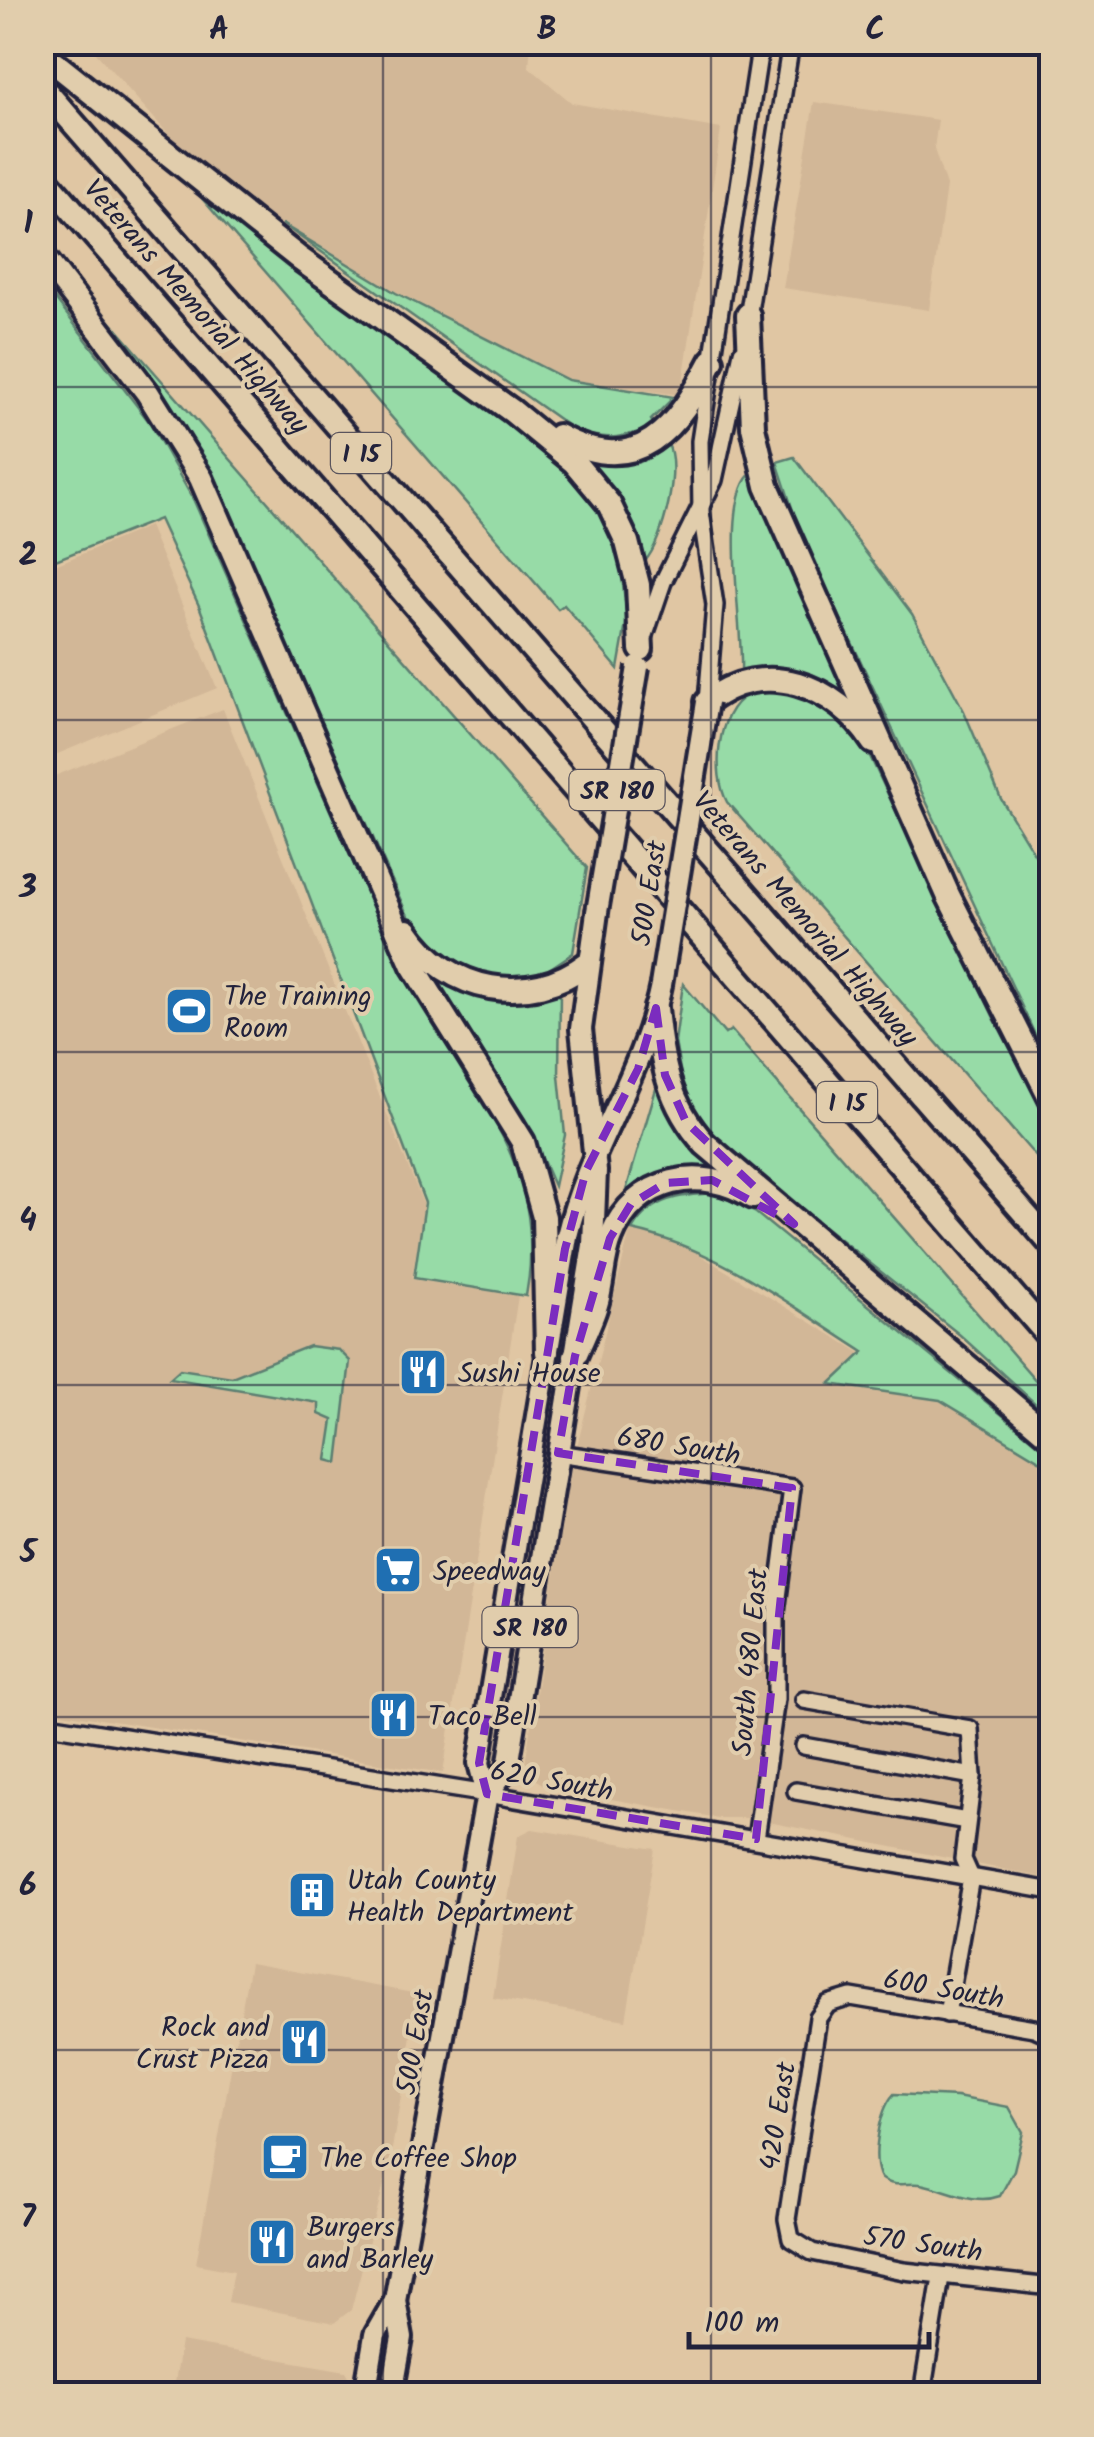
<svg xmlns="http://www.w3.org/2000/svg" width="1094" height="2437" viewBox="0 0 1094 2437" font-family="Kalam,sans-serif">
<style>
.built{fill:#d2b797}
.green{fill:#97dba7;stroke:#5c7e71;stroke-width:2.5}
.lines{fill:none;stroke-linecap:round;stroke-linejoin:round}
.minor-casing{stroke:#22223b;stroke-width:22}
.major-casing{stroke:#22223b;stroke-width:28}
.highway-casing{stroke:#22223b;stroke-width:30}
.minor{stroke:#e1cdac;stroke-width:15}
.major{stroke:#e1cdac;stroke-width:20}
.highway{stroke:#e1cdac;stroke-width:22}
.major-bridge-casing{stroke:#22223b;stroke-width:28;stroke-linecap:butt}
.major-bridge{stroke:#e1cdac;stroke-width:20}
.marked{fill:none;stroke:#7b2cbf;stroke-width:8;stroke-dasharray:20 12;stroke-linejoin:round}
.grid{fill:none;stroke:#22223b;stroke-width:2.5;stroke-opacity:0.55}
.labels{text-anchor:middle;stroke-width:8;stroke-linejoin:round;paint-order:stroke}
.shield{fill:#e1cdac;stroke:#5b555d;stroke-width:2.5}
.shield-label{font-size:25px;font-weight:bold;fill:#22223b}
.street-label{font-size:28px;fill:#22223b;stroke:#e1cdac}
.poi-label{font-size:28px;fill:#22223b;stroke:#e1cdac;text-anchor:start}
.neatline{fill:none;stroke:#22223b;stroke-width:4}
.grid-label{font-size:32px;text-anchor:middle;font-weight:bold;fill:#22223b}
</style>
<rect width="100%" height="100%" fill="#e0c6a3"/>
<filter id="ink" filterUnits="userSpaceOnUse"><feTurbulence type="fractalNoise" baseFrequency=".01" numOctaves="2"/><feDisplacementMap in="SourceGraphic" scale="20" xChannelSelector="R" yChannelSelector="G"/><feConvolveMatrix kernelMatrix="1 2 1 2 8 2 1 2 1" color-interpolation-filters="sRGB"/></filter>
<g filter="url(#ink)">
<g class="built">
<path d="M87,43h444l-2,24 43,36 149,26 -40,266 -109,-14 -335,-170z"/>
<path d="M814,102l124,18 -4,29 12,37 -17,124 -146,-22z"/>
<path d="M149,526l68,162 -174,72v-190z"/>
<path d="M223,709l201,497 -12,73 106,17 -75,477 -400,-63 -1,-929z"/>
<path d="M631,1227l36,8 194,118 87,42 103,67v417l-303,-61h-30l-169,-30 -21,-13 -3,-11 44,-285z"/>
<path d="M532,1829l123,20 -29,171 -133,-22 25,-162z"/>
<path d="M250,1963l168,31 -28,167 -39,149 -17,13 -106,-21 6,-31 -38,-7z"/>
<path d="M181,2342l165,29 5,9 -3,14h-176z"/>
</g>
<g class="green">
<path d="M198,194l100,79 216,151 71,58 42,81 -6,4 6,51 -9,51 -54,-64 -6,4z"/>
<path d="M282,224l114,69 172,87 106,17 -23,23 4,6c-29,12 -47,15 -78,6z"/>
<path d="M42,282l108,141 44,78 172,391 43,84 -3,4c60,108 145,180 120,316l-112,-18 11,-75 -225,-595 -41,-89 -116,46z"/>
<path d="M95,304l492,564 -14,85 -24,16 1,7c-66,8 -109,-6 -144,-64l-200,-451z"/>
<path d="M667,443c15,22 -4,99 -22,118l-24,-58 -31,-41 63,-11z"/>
<path d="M794,457l118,157 52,97 37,88 50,82v188l-252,-540 -22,-67z"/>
<path d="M753,472l102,231c-30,-30 -73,-35 -114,-34 2,-41 -22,-175 12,-197z"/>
<path d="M746,688l53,4 59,39 136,287 57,108v48l-324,-372c-15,-28 -11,-90 20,-107z"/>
<path d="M428,971l86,29 46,-7 -1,83 6,59 -11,51 -29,-67z"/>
<path d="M683,984l42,50 6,-4 320,368v20l-91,-83 -238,-190 -25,-24 -21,-43 5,-3 -6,-33z"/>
<path d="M658,1082l57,84 -56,9 -34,19z"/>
<path d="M715,1193l41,20 295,242v12l-111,-67 -110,-16 34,-32c-74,-47 -145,-103 -232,-122 19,-33 49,-35 83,-37z"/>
<path d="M309,1346l30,4 11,11 -12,102 -11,-3 6,-40 -14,-6v-11l-149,-25 10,-9 52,8z"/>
<path d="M894,2094l63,3 52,10 14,25 -9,38 -14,26c-27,10 -54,-8 -80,-12 -15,-2 -25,5 -39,-6 -10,-19 -2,-68 13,-84z"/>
</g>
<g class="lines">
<g class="minor-casing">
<g id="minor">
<path d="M747,324l44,-282"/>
<path d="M645,635l18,-53 51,-102 28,-128"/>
<path d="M707,702l8,-97 -14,-93 -1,-71 61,-399"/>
<path d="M558,1453l234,35 -16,125v86l-20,140"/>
<path d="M804,1700l166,29 3,47 -10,83 8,18 -24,137"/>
<path d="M42,1724l445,70 565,97"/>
<path d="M804,1746l169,30"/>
<path d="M796,1791l171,30"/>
<path d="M1052,2036l-18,-8 -183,-31 -23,7 -10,14 -31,201 4,20 21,13 92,19 148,16"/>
<path d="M922,2394l19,-117"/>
</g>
</g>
<g class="major-casing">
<g id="major">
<path d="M487,1794l21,-27 85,-522 3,-74 -15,-142 16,-117"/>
<path d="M365,2394l10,-59 20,-35 92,-506 -8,-31 88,-527c21,-89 76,-161 94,-251"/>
<path d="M392,2394l10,-56 -7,-38"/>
</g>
</g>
<g class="highway-casing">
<g id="highway">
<path d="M42,53l258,206 212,152 62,51 35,42 18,38 11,43 3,64"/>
<path d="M42,87l1010,1158"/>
<path d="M42,175l1010,1165"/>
<path d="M42,255l105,137 54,86 212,488 110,176 21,75 3,135"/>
<path d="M748,315l5,112 14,59 181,409 104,206"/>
<path d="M558,436c81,44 119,-8 154,-75"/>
<path d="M707,702c57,-45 129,-17 166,40"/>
<path d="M407,931c41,62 122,77 181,32"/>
<path d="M656,1008c5,52 12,96 49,136l347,294"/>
<path d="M575,1356c7,-17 16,-34 21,-51 7,-22 6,-47 15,-68 24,-60 91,-73 142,-40"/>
</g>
</g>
<use href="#minor" class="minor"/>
<use href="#major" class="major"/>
<use href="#highway" class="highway"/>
<g class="major-bridge-casing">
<g id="major-bridge">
<path d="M597,912l41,-245"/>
<path d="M661,985l46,-283"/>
</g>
</g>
<use href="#major-bridge" class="major-bridge"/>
</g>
</g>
<path class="marked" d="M656,1008l9,67 21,47 108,102 -82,-44 -47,3 -34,21 -21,34 -35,118 -17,97 234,35 -36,351 -269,-45 -8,-31 86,-514 21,-78 52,-102z"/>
<path class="grid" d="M383,42v2352M711,42v2352M42,387h1010M42,720h1010M42,1052h1010M42,1385h1010M42,1717h1010M42,2050h1010"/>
<defs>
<g id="stadium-square" transform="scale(2.5)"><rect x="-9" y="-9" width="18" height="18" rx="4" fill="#1f6fb2" stroke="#e1cdac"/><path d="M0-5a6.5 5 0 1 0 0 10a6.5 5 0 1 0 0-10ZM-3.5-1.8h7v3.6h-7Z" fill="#fff"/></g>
<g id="restaurant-square" transform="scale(2.5)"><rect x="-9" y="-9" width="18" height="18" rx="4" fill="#1f6fb2" stroke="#e1cdac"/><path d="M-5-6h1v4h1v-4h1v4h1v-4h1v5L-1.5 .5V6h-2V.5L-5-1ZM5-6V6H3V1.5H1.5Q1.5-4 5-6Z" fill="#fff"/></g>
<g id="supermarket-square" transform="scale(2.5)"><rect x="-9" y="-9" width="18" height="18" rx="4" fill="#1f6fb2" stroke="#e1cdac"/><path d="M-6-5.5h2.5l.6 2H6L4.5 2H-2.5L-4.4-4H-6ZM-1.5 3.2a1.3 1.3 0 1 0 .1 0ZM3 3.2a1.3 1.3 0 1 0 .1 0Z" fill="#fff"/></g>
<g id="building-square" transform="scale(2.5)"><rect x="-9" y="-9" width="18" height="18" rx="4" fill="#1f6fb2" stroke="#e1cdac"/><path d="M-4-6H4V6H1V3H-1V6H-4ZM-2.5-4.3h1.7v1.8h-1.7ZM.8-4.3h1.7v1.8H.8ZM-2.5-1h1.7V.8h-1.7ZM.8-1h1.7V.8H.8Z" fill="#fff"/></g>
<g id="cafe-square" transform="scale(2.5)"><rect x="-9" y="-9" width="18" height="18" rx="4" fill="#1f6fb2" stroke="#e1cdac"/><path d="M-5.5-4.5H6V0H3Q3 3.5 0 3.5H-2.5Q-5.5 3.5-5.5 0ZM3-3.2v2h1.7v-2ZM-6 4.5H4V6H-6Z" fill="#fff"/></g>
</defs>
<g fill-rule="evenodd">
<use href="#stadium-square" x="189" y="1011"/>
<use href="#restaurant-square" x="423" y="1372"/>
<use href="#supermarket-square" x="398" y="1570"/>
<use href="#restaurant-square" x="393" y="1715"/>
<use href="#building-square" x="312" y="1895"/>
<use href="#restaurant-square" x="304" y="2042"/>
<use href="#cafe-square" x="285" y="2157"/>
<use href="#restaurant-square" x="272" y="2242"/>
</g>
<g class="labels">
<g class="shield">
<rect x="331" y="433" width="60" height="40" rx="8"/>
<rect x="569.5" y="770" width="95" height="40" rx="8"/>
<rect x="817" y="1082" width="60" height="40" rx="8"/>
<rect x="482.5" y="1607" width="95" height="40" rx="8"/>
</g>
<g class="shield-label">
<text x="361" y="462">I 15</text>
<text x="617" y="799">SR 180</text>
<text x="847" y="1111">I 15</text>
<text x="530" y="1636">SR 180</text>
</g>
<g class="street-label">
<text transform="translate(197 306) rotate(49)" y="10">Veterans Memorial Highway</text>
<text transform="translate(648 893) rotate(-81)" y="10">500 East</text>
<text transform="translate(806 918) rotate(49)" y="10">Veterans Memorial Highway</text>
<text transform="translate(679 1445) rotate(9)" y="10">680 South</text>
<text transform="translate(749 1662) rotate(-85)" y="10">South 480 East</text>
<text transform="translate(552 1780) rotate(10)" y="10">620 South</text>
<text transform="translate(944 1988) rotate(10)" y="10">600 South</text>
<text transform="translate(414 2042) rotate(-80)" y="10">500 East</text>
<text transform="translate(777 2116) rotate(-81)" y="10">420 East</text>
<text transform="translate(923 2243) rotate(8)" y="10">570 South</text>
</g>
<g class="poi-label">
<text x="224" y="1005">The Training<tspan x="224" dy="32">Room</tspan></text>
<text x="458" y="1382">Sushi House</text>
<text x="433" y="1580">Speedway</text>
<text x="428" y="1725">Taco Bell</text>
<text x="347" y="1889">Utah County<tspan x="347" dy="32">Health Department</tspan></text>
<text x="269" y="2036" text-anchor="end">Rock and<tspan x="269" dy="32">Crust Pizza</tspan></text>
<text x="320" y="2167">The Coffee Shop</text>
<text x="307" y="2236">Burgers<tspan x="307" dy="32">and Barley</tspan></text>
</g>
</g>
<rect width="1094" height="2437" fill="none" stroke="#e1cdac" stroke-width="110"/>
<path d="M689 2332v15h240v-15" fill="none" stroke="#22223b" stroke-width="5"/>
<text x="704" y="2332" font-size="30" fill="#22223b" stroke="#e1cdac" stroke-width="8" paint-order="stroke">100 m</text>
<rect x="55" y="55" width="984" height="2327" class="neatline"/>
<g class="grid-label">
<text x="219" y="39">A</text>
<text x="547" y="39">B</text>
<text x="875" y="39">C</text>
<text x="28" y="233">1</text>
<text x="28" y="565">2</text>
<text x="28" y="897">3</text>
<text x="28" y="1230">4</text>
<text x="28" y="1562">5</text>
<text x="28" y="1895">6</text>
<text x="28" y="2227">7</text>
</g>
</svg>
